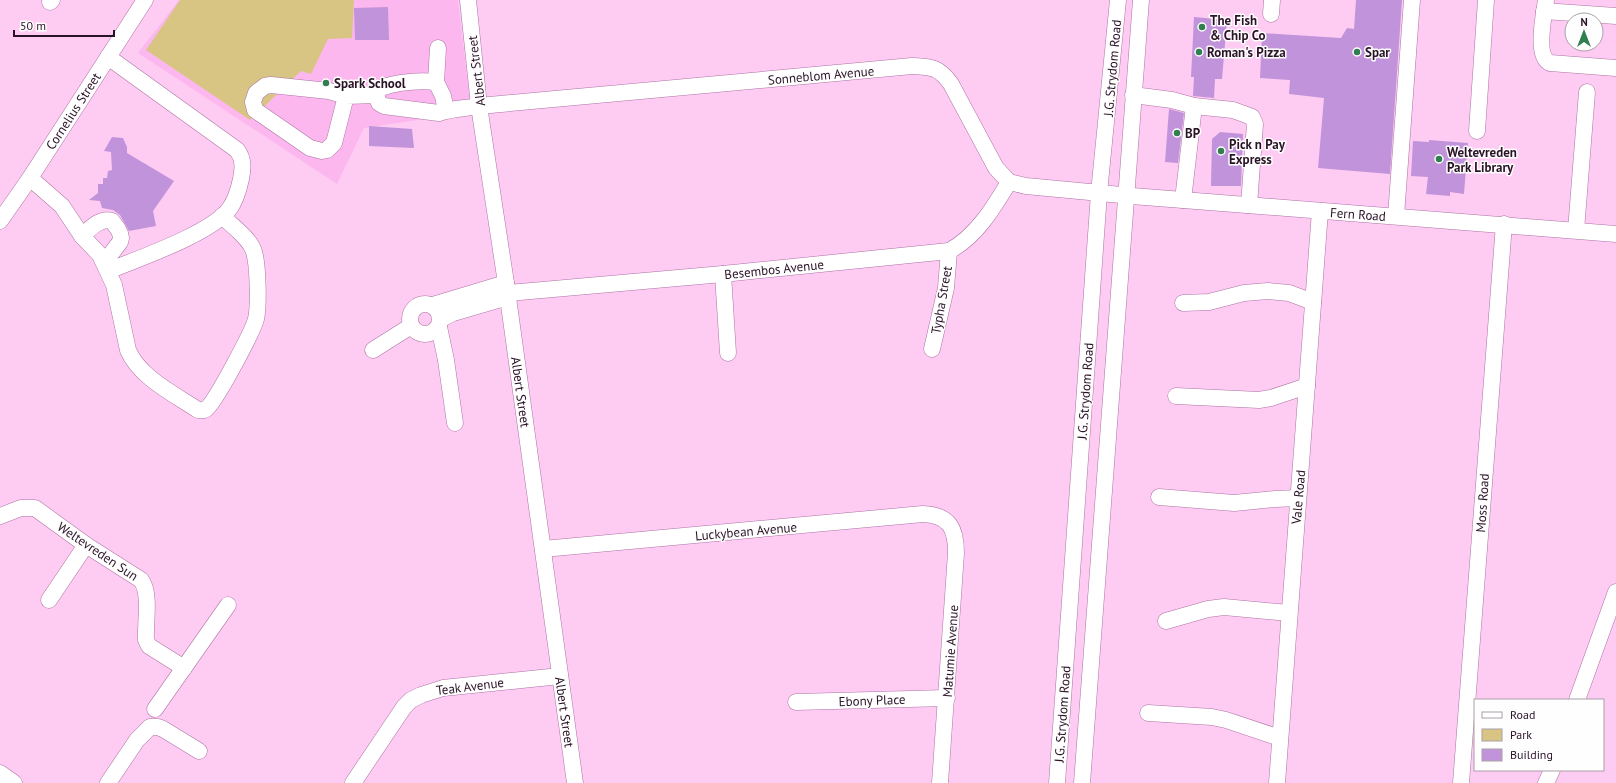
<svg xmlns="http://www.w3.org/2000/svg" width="1616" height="783" viewBox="0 0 1616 783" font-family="'PT Sans',sans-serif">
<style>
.built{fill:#fcb7ef}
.green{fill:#d9c583}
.building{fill:#c193da}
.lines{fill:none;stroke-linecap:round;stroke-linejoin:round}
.minor-casing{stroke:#ad73a3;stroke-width:17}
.minor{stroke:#fff;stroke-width:16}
.poi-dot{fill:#317f4e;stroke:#fefefe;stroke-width:1.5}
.labels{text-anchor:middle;stroke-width:3;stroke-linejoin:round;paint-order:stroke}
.poi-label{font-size:13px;font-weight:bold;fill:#2a1326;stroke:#fefefe;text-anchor:start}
.street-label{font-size:13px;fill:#2a1326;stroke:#fefefe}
</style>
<rect width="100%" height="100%" fill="#fecbf3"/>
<path class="built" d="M179,0h279l13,112 -107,16 -27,56 -199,-131z"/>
<path class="green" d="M180,0h174l-2,38 -24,1 -17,35 -10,-3 -51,49 -104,-70z"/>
<g class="building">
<path d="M1356,0h46l-12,174 -72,-6 6,-70 -35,-4 1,-14 -30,-2 2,-45 79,5 6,-10 7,1z"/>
<path d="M388,7l1,33h-34l-1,-32z"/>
<path d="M1194,17l33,3 -5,59h-7l-1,19 -21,-2 1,-19h-3z"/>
<path d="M1169,109l15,4 -6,50 -13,-1z"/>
<path d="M369,126l43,3 2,19 -45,-2z"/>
<path d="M1220,132l23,2 -2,52h-30l1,-47z"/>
<path d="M112,137l11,1 4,9v6l47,28 -21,30 3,15 -27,5 -9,-16 -7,-5 -11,-2 -2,-7 -11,-1 9,-7v-9h5v-6h4l1,-7 4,-1 -1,-18 -7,-1z"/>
<path d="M1429,140l39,3 -4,51 -14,-2v4l-24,-2 2,-17 -17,-1 2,-35 16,1z"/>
</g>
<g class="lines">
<g class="minor-casing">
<g id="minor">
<path d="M468,0l11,106 27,177 69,500"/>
<path d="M1546,0c-2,14 -11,57 4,63l66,5"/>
<path d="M50,2l2,-2"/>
<path d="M1544,11l72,5"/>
<path d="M1271,14l1,-14"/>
<path d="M438,48l-2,34 7,14 3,14"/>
<path d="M108,57l129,93c7,9 6,19 4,29 -2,9 -6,22 -11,29 -17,25 -93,51 -122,63"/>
<path d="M436,82c-20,-2 -37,0 -56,6l-4,7 3,8 5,3 55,7c10,-4 29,-5 40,-7l433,-40c20,1 27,1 39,18l45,84 13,14 17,4 106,10 484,38"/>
<path d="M1133,95l39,5 22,6 39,4 19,7 3,7 -6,81"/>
<path d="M346,96l-12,47 -7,7 -5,1 -12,-3 -55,-38 -2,-8 3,-9 9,-7 6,-1 58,6 17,5 30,-1"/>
<path d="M1477,131l9,-131"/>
<path d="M30,178l32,28 20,30 18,19 14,30 14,65c11,27 46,44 70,60 3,0 6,1 8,-1 9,-6 47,-78 50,-90 3,-13 2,-54 -2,-67 -4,-14 -22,-26 -32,-36"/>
<path d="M1183,200l11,-94"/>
<path d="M1396,216l16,-216"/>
<path d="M0,221l30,-43 115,-178"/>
<path d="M1576,230l11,-138"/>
<path d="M82,236c8,-7 18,-19 30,-15l6,8"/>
<path d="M104,263l16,-21 1,-4 -1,-5"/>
<path d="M723,274l5,79"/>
<path d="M508,293l215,-19 226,-23c27,-14 45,-44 60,-69"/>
<path d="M1183,303l26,-1 35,-9 24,-2 21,2 24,9"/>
<circle cx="425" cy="319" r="15"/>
<path d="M433,305l73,-22"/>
<path d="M441,319l12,-6 55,-16"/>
<path d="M439,327l7,33 9,63"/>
<path d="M932,349l14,-61 3,-37"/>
<path d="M373,350l38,-24"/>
<path d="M1176,396l83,4 12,-2 36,-12"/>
<path d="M1159,497l75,6 41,-4 23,-1"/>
<path d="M0,516l21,-8h14l51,37 55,35c10,13 4,43 5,60l3,6 35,22"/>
<path d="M543,549l380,-35c27,1 33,15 33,39l-16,230"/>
<path d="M49,600l37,-55"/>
<path d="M1166,621l42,-12 16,-2 65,6"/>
<path d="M1577,700l39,-108"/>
<path d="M796,702l151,-4"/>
<path d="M155,709l73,-104"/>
<path d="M1148,713l64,4 14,3 54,18"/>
<path d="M0,773l14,10"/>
<path d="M108,783l29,-43 13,-13h8l5,2 36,22"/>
<path d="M353,783l51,-76 7,-7 10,-5 22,-7 117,-12"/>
<path d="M1057,783l42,-590 19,-193"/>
<path d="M1082,783l59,-783"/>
<path d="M1277,783l43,-572"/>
<path d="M1461,783l43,-559"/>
<path d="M1546,783l6,-13"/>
</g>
</g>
<use href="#minor" class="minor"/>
</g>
<g class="poi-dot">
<circle cx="1202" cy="27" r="4"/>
<circle cx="1199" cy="52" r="4"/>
<circle cx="1357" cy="52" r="4"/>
<circle cx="326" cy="83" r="4"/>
<circle cx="1177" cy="133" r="4"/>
<circle cx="1221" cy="151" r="4"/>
<circle cx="1439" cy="159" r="4"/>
</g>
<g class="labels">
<g class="poi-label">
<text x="1210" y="25">The Fish<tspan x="1210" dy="15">&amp; Chip Co</tspan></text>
<text x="1207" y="57">Roman's Pizza</text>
<text x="1365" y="57">Spar</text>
<text x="334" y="88">Spark School</text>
<text x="1185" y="138">BP</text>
<text x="1229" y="149">Pick n Pay<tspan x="1229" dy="15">Express</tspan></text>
<text x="1447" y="157">Weltevreden<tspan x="1447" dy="15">Park Library</tspan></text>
</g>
<g class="street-label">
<text transform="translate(1112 68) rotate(-85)" y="5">J.G. Strydom Road</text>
<text transform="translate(476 71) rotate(-97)" y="5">Albert Street</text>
<text transform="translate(821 75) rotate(-5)" y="5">Sonneblom Avenue</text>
<text transform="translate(73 111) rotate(-57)" y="5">Cornelius Street</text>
<text transform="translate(1358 214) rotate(4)" y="5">Fern Road</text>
<text transform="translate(774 269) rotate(-6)" y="5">Besembos Avenue</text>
<text transform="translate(941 300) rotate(-80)" y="5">Typha Street</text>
<text transform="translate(1085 391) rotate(-86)" y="5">J.G. Strydom Road</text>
<text transform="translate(521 392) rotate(82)" y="5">Albert Street</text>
<text transform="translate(1298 497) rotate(-85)" y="5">Vale Road</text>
<text transform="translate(1482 503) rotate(-86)" y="5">Moss Road</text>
<text transform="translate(746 531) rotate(-5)" y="5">Luckybean Avenue</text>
<text transform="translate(98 551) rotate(34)" y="5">Weltevreden Sun</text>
<text transform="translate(950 651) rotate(-86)" y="5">Matumie Avenue</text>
<text transform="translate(470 686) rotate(-7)" y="5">Teak Avenue</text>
<text transform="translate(872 700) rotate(-2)" y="5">Ebony Place</text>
<text transform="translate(565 712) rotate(82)" y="5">Albert Street</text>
<text transform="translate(1062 714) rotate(-86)" y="5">J.G. Strydom Road</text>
</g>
</g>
<rect x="1474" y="699" width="130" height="72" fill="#fefefe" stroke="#a9a0a8"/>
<rect x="1482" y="712" width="20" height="6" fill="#ffffff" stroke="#a9a0a8"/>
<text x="1510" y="719" font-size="12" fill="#2a1326">Road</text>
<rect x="1482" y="729" width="20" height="12" fill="#d9c583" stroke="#a9a0a8"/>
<text x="1510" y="739" font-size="12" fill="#2a1326">Park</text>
<rect x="1482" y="749" width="20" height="12" fill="#c193da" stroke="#a9a0a8"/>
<text x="1510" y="759" font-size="12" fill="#2a1326">Building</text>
<g transform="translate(1584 32)"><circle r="19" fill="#fefefe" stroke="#a9a0a8"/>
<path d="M0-3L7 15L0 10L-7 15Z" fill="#317f4e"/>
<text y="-6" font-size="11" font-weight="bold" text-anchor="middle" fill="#2a1326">N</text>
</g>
<path d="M14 30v6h100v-6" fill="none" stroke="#2a1326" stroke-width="2"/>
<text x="20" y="30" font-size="12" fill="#2a1326" stroke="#fefefe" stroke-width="3" paint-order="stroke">50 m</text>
</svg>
